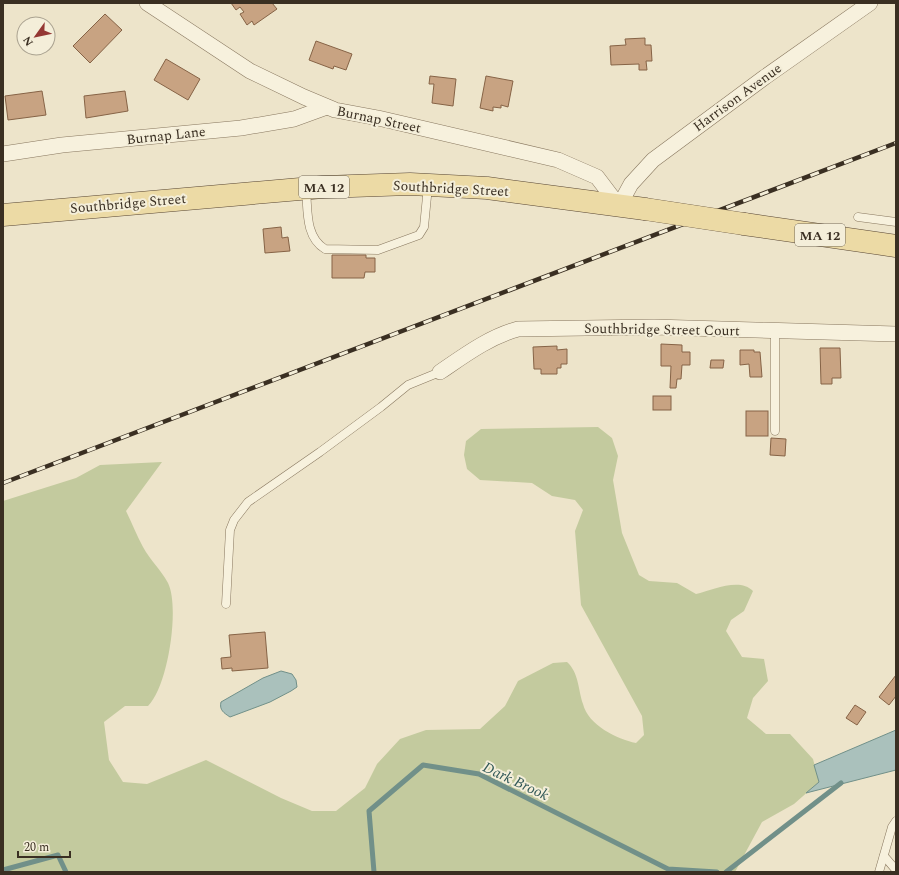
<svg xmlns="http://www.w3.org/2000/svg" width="899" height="875" viewBox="0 0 899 875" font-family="Spectral,serif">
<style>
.green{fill:#c3ca9e}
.water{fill:#aac1bc;stroke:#719089}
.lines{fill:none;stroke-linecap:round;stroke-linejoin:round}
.stream{stroke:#719089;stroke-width:5}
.building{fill:#c8a382;stroke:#866346}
.service-casing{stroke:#88775f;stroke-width:9}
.minor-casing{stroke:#88775f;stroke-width:16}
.primary-casing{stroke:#574533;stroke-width:23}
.service{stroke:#f7f1dd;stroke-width:8}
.minor{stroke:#f7f1dd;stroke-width:15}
.primary{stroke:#ecdaa5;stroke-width:22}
.rail-casing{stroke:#3a2f22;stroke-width:4.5}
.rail{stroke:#f4eed9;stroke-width:3;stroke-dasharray:9;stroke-linecap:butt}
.primary-bridge-casing{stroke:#574533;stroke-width:23;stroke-linecap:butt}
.primary-bridge{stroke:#ecdaa5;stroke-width:22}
.labels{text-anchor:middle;stroke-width:4;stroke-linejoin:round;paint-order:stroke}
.shield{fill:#f4eed9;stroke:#726859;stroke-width:1}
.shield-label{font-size:13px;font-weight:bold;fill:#3a2f22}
.street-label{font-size:14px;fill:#3a2f22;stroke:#f4eed9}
.water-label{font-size:15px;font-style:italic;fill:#325958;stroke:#f4eed9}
</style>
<rect width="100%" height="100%" fill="#ede4ca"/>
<path class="green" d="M598,427l14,11 6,18 -5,24 9,53 17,42 10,6 28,2 19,11c16,-4 44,-17 57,-3l-9,20 -13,9 -5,11 16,26 22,2 4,22 -15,17 -6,20 19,16h24l23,25 6,23 -25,22 -32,18 -27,50h-732v-371l73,-23 24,-13 62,-3 -36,49c6,12 11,25 17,36 7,13 18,23 25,36 12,24 0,104 -20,123h-23l-21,16 5,38 14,22 24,2 59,-24 75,38 31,13h24l29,-23 12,-24 23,-25 26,-9 54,-1 25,-23 13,-25 35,-18 14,-1c12,11 11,27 16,42 5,21 34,35 53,39l8,-8 -2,-19 -61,-111 -6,-74 8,-21 -8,-10 -23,-4 -20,-13 -52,-3 -13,-11 -3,-14 2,-14 15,-12z"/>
<g class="water">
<path d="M281,671l11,3 4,6 1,7 -6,4 -21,11 -40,15c-6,-4 -11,-7 -9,-15l42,-24z"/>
<path d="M896,730v40l-90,23 13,-11 -5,-17z"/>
</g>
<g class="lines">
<g class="stream">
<path d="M3,870l55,-15 8,17"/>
<path d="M374,872l-5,-61 54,-46 56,9 189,95 49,3"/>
<path d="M726,872l115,-89"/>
</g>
</g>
<g class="building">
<path d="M231,3h41l5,6 -23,16 -2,-4 -5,4 -7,-11 4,-2 -4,-5 -4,3z"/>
<path d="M105,14l17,16 -32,33 -17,-17z"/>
<path d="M645,38v7h6l1,16h-6l1,9h-8v-6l-28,1 -1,-19 16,-1 -1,-6z"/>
<path d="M316,41l36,13 -6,16 -12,-4 -1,3 -24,-9z"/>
<path d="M166,59l34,20 -12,21 -34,-20z"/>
<path d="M430,76l26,3 -3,27 -21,-3 2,-19h-5z"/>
<path d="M486,76l27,5 -5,26 -7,-2v3l-8,-1v4l-13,-3z"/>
<path d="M42,91l4,24 -38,5 -3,-24z"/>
<path d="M125,91l3,20 -42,7 -2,-22z"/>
<path d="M281,227l1,11 6,-1 2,14 -25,2 -2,-24z"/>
<path d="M332,255h34v3h9v14h-10l-1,6h-32z"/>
<path d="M661,344l21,1v7h8v13h-8l-1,14h-4l-1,9h-6l1,-22h-10z"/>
<path d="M557,346v4l10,-1v15h-6v4h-4v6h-16v-5h-7l-1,-22z"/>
<path d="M820,348h20l1,30h-9v6h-11z"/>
<path d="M740,350h14v2h6l2,25h-12l-1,-13 -9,1z"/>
<path d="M711,360h13l-1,8h-13z"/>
<rect x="653" y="396" width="18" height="14"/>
<rect x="746" y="411" width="22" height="25"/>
<path d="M771,438l15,1 -1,17 -15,-1z"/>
<path d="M265,632l3,36 -36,3v-3l-10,1 -1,-11 10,-1 -2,-22z"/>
<path d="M896,675v21l-7,9 -10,-8z"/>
<path d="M855,705l11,7 -9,13 -11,-7z"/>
</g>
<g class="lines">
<g class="service-casing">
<g id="service">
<path d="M306,190c2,20 -1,47 19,59l53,1 41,-15 5,-8 4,-41"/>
<path d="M858,217l38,5"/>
<path d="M775,431v-100"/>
<path d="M226,604l4,-74 4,-10 14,-18 72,-50 61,-45 27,-22 32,-13"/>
<path d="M884,856l12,14"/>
<path d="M879,872l13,-45 4,-6"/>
</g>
</g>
<g class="minor-casing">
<g id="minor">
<path d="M147,3l103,68 54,26 31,13 43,8 180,42 39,17 22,29 12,-22 22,-24 112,-83 105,-74"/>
<path d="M3,154l59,-9 179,-17 53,-9 33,-12"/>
<path d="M440,372c25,-17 49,-35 78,-43l136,-2 242,7"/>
</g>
</g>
<g class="primary-casing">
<g id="primary">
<path d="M3,215l320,-28 87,-3 77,4 158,21"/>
<path d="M744,224l152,22"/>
</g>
</g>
<use href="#service" class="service"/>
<use href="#minor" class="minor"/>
<use href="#primary" class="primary"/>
<g class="rail-casing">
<path id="rail" d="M3,483l893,-340"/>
</g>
<use href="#rail" class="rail"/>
<g class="primary-bridge-casing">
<path id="primary-bridge" d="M645,209l99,15"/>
</g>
<use href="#primary-bridge" class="primary-bridge"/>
</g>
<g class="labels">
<g class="shield">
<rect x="299" y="176" width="50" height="22" rx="3"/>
<rect x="795" y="224" width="50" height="22" rx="3"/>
</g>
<g class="shield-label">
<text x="324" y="192">MA 12</text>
<text x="820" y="240">MA 12</text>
</g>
<g class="street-label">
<text transform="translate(737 97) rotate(-36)" y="5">Harrison Avenue</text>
<text transform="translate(379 119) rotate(12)" y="5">Burnap Street</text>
<text transform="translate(166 135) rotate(-6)" y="5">Burnap Lane</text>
<text transform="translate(451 188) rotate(3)" y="5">Southbridge Street</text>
<text transform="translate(128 203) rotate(-5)" y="5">Southbridge Street</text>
<text transform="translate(662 329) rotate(1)" y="5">Southbridge Street Court</text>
</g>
<g class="water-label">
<text transform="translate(516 781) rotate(25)" y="5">Dark Brook</text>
</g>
</g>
<rect width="899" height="875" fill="none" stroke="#3a2f22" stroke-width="8"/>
<g transform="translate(36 36) rotate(237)"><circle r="19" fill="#f4eed9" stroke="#aaa290"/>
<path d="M0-3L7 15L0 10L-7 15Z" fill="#943733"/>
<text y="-6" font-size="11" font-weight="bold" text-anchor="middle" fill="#3a2f22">N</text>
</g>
<path d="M18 851v6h52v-6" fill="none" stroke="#3a2f22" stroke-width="2"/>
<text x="24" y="851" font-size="12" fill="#3a2f22" stroke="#f4eed9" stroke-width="3" paint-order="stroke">20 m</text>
</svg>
